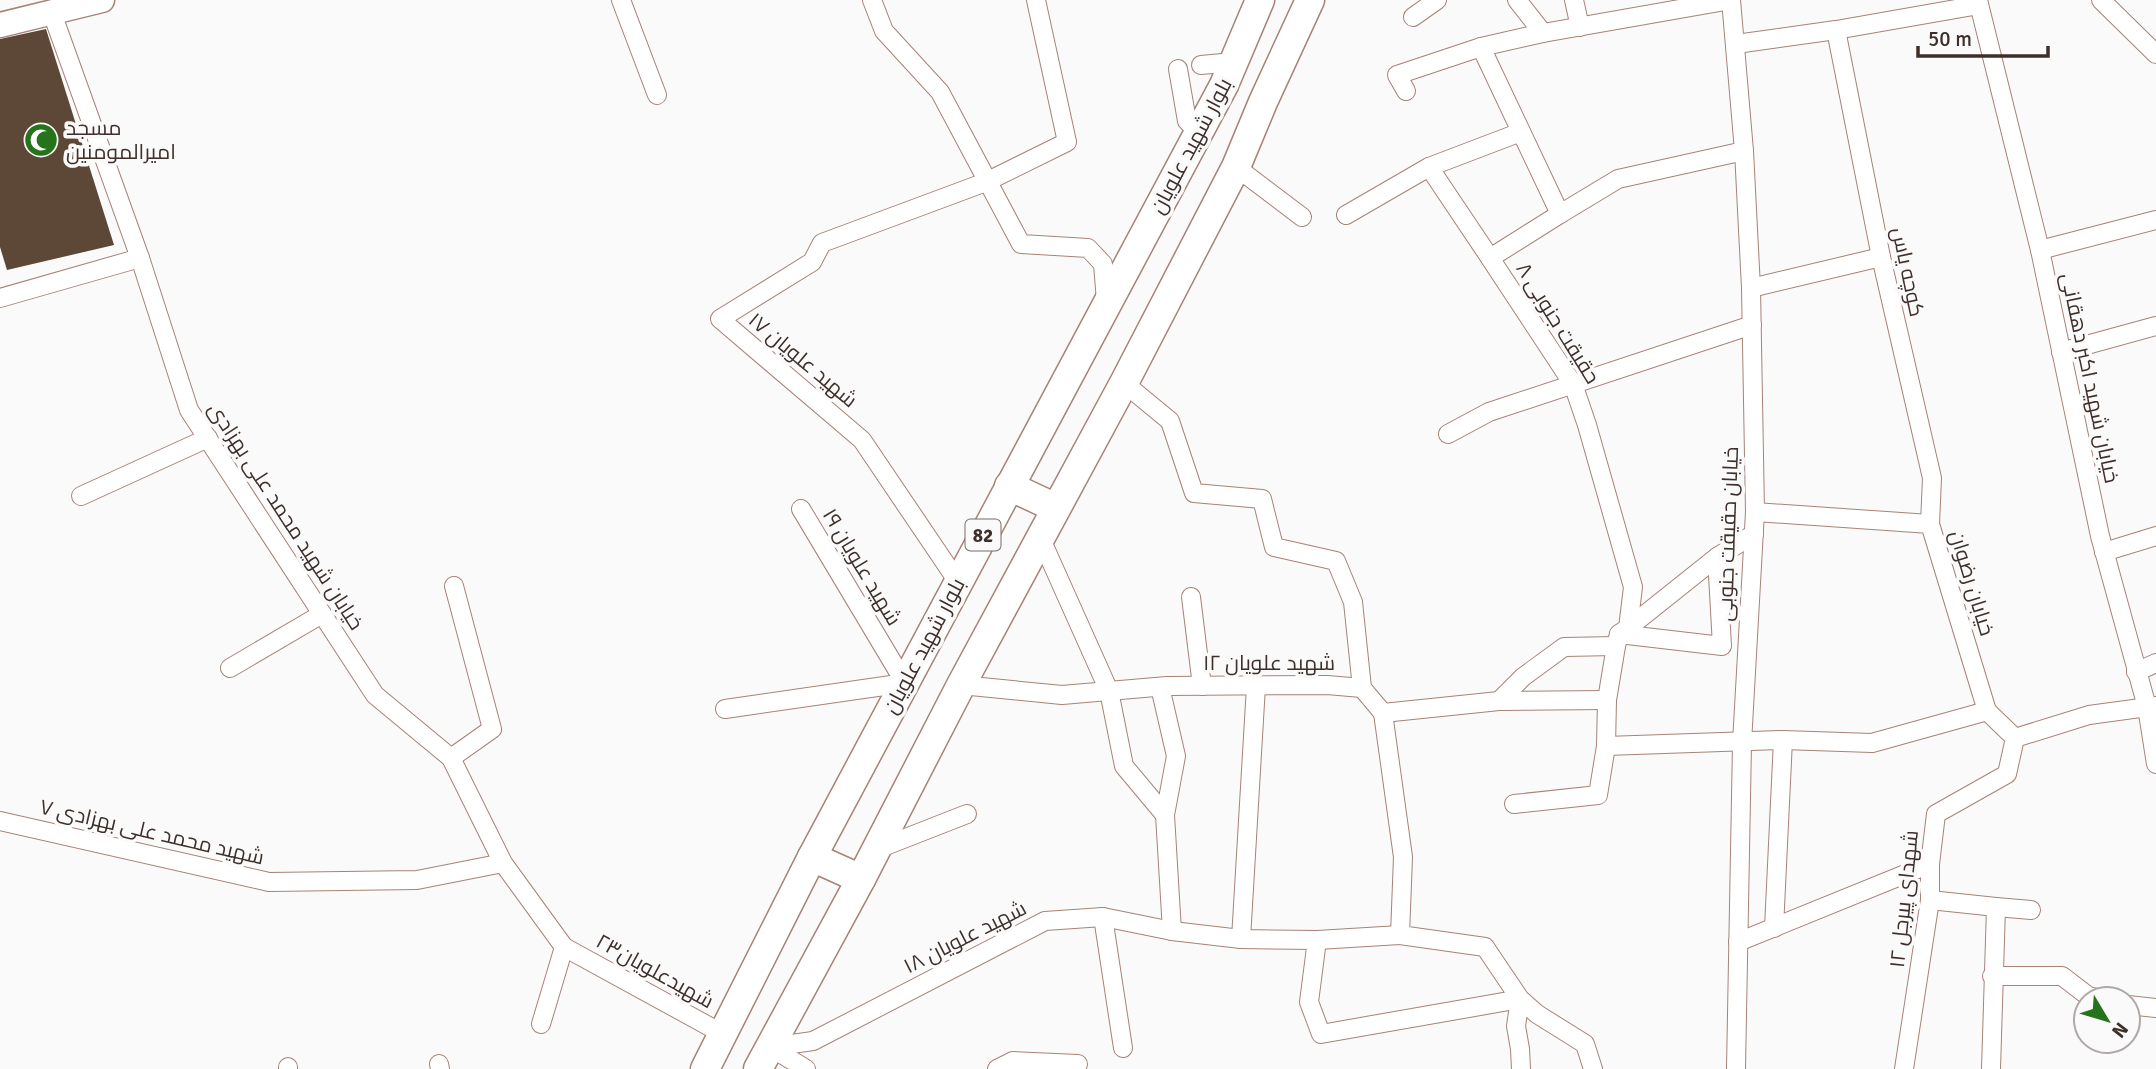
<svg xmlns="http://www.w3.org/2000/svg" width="2156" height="1069" viewBox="0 0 2156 1069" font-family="Signika,Cairo,sans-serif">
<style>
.building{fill:#5d4736}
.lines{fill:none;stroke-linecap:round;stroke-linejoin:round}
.street-casing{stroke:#a78277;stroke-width:20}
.secondary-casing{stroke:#a78277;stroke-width:27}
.primary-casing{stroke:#a78277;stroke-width:31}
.street{stroke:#fff;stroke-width:18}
.secondary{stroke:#fff;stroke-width:24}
.primary{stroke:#fff;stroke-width:28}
.labels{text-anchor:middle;stroke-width:7;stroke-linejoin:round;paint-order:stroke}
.shield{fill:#fafafa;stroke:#766c68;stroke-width:2}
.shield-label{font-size:19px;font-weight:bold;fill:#3e2f2a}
.poi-label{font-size:21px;fill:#3e2f2a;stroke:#fafafa;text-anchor:start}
.street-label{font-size:21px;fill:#3e2f2a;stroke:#fafafa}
</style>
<rect width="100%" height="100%" fill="#fafafa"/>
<path class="building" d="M46,29l68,216 -107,25 -7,-23v-208z"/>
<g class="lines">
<g class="street-casing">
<g id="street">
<path d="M621,0l36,95"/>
<path d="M872,0l12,31 56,61 81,152 67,4 15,16 3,37"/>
<path d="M1517,0l26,33"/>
<path d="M1574,0l6,27"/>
<path d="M1731,0l13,151 7,137 4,224 -13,231 -6,326"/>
<path d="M1978,0l62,250 60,286 47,171 9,57"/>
<path d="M2101,0l55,54"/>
<path d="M52,13l88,245 49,152 186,285 76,63 52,105 61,84 159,87"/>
<path d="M1413,17l24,-17"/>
<path d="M1836,30l45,227 51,221 -2,46"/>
<path d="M1736,44l100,-14 143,-25"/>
<path d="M1201,65l33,-3"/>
<path d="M1178,69l9,52 12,12"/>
<path d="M1406,91l-9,-16 84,-28"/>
<path d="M1236,167l66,50"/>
<path d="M1429,167l92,-35"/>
<path d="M1560,214l58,-35 126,-28"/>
<path d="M1346,215l83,-48 61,91"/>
<path d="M2040,250l116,-30"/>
<path d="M1751,288l130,-31"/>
<path d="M0,298l140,-40"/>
<path d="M2061,352l95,-26"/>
<path d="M1124,383l46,38 24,72 68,6 12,48 62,14 17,41 9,86"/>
<path d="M1448,434l41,-22 263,-87"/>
<path d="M81,496l127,-58"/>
<path d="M1755,512l175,12 57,187 28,27 -8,36 -71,40 -6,50v36l-26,169"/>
<path d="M1041,539l68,152 15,75 41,49 7,116"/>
<path d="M2104,552l52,-16"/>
<path d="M958,582l-96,-142 -142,-121 92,-57 10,-19 164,-61 81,-40 -31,-142"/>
<path d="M1191,597l11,89"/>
<path d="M1628,628l89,-71 37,-23"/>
<path d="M1619,634l103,12 -5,-89"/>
<path d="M230,668l92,-54"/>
<path d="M2136,672l20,-9"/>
<path d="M961,685l101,10 105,-9 160,-1 35,3 21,25 116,-12 108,-1"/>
<path d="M1160,687l16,69 -11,59"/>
<path d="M1499,701l24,-24 41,-30 52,-1"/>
<path d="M725,709l180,-26 -104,-174"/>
<path d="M1383,713l20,144 -3,78 85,12 35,52 17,15 48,30 8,25"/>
<path d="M2015,738l74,-23 67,-9"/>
<path d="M1606,746l177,-6 89,3 115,-32"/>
<path d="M451,758l41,-29 -38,-143"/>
<path d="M1514,804l84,-9 8,-49 1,-46 9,-54 3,-12 9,-6 5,-41 -46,-162 -14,-41 -83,-126 70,-44 -79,-167 62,-14 188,-33"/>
<path d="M0,821l269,61 148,-2 86,-17"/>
<path d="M875,850l92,-36"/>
<path d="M1930,900l66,7 -5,162"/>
<path d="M1996,907l35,3"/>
<path d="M1103,917l20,131"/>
<path d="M1774,928l9,-188"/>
<path d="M1241,939l15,-253"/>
<path d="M1317,940l-8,62 12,32 199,-35 -4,27 4,23 1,20"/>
<path d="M1738,942l192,-78"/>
<path d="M1992,976h70l26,20 14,3"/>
<path d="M2128,1005l28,3"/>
<path d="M541,1024l23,-77"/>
<path d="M770,1047l43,-6 232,-120 58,-4 69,14 69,8 76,1 83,-5"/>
<path d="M770,1047l36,22"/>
<path d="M439,1064l1,5"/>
<path d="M288,1067v2"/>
<path d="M997,1069l16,-8 65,3"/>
</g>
</g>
<g class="secondary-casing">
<path id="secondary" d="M0,25l102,-25"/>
</g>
<g class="primary-casing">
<g id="primary">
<path d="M1009,486l47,22"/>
<path d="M812,857l49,22"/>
<path d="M705,1069l107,-212 412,-772 36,-85"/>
<path d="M758,1069l103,-190 100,-194 163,-302 112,-216 27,-65 47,-102"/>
</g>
</g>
<use href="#street" class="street"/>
<use href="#secondary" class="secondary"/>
<use href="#primary" class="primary"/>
</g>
<defs>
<g id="mosque-disc" transform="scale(1.75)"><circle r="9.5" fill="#25731a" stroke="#fafafa"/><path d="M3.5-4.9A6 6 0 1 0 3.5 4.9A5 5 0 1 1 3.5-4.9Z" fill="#fff"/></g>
</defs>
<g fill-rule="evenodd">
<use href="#mosque-disc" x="41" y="140"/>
</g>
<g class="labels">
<rect class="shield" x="965.5" y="519.5" width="35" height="31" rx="5"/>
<g class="shield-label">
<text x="983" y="542">82</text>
</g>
<g class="poi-label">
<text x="66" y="135">مسجد<tspan x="66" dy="24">امیرالمومنین</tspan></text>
</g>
<g class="street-label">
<text transform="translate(1191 146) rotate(-62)" y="7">بلوار شهید علویان</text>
<text transform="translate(1908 272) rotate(78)" y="7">کوچه یاس</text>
<text transform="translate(1558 323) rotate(58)" y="7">حقیقت جنوبی ۸</text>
<text transform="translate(803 360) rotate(40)" y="7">شهید علویان ۱۷</text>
<text transform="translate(2090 378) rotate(78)" y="7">خیابان شهید اکبر دهقانی</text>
<text transform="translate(286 516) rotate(57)" y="7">خیابان شهید محمد علی بهزادی</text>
<text transform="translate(1728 534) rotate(-88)" y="7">خیابان حقیقت جنوبی</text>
<text transform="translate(862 567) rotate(59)" y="7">شهید علویان ۱۹</text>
<text transform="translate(1972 583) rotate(73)" y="7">خیابان رضوان</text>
<text transform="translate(924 646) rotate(-62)" y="7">بلوار شهید علویان</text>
<text x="1269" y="670">شهید علویان ۱۲</text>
<text transform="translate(152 832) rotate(13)" y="7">شهید محمد علی بهزادی ۷</text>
<text transform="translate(1904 899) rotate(-84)" y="7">شهدای پیرجل ۱۲</text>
<text transform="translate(965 937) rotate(-27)" y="7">شهید علویان ۱۸</text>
<text transform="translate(655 971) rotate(29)" y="7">شهیدعلویان۲۳</text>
</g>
</g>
<g transform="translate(2107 1020) rotate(128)"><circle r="33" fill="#fafafa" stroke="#afa9a7" stroke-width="2"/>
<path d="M0-5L12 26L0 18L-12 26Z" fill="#25731a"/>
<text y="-10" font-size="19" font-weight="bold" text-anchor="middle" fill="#3e2f2a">N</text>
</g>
<path d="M1918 46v10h130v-10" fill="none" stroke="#3e2f2a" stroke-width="3.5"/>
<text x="1928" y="46" font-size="21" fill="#3e2f2a" stroke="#fafafa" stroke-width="5" paint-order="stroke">50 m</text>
</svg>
